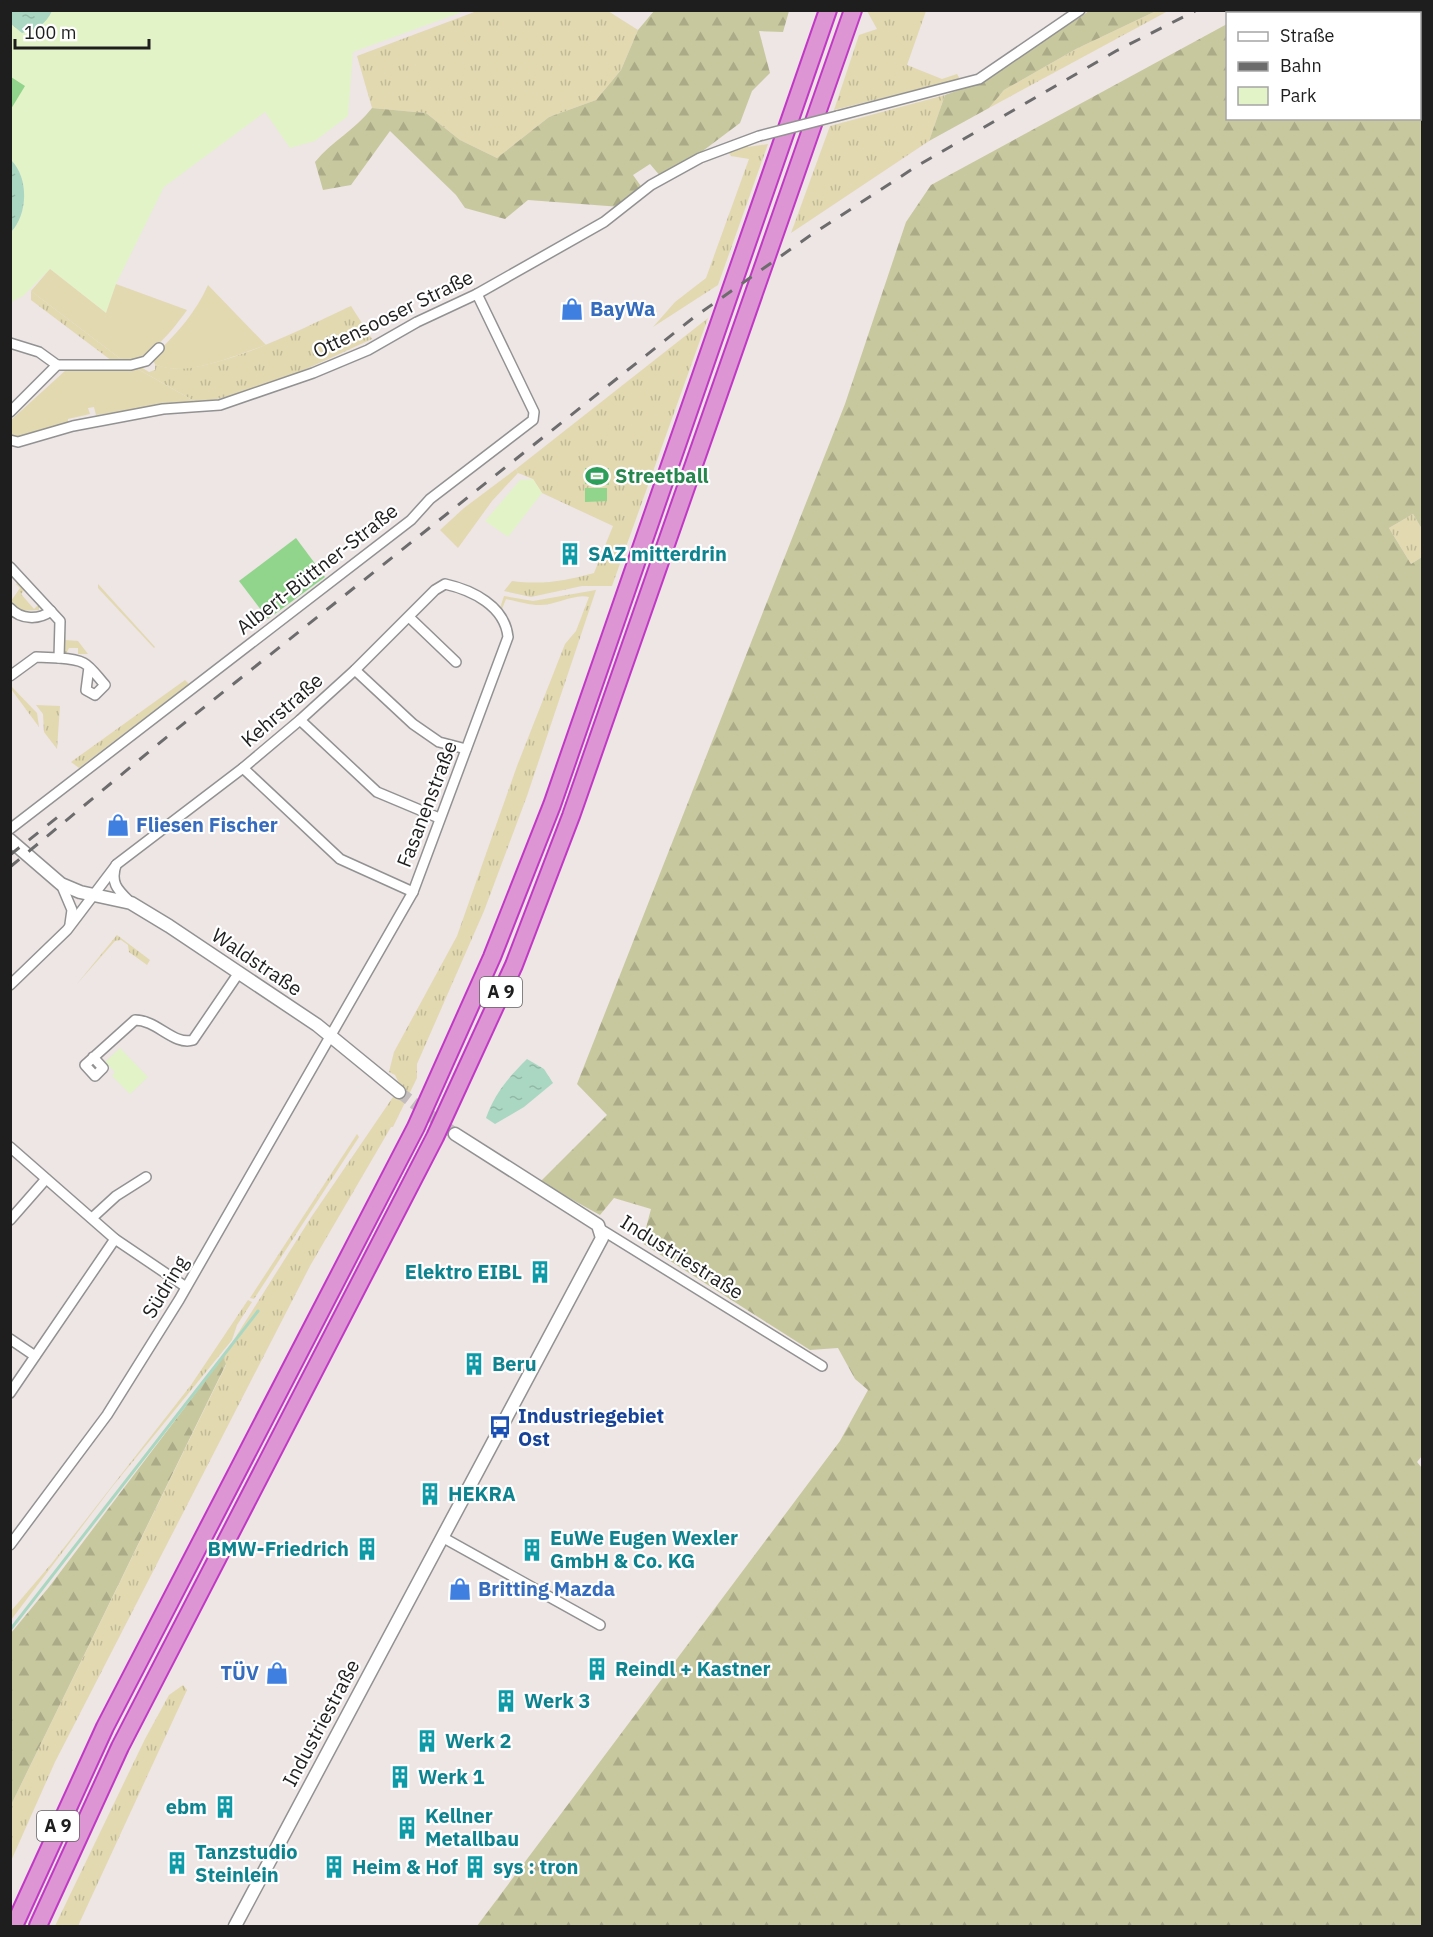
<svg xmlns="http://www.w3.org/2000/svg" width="1433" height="1937" viewBox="0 0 1433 1937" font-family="'IBM Plex Sans',sans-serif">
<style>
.grass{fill:url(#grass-tufts)}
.forest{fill:url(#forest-firs)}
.park{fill:#e2f3c7}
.garden{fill:#e2d9b0}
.pitch{fill:#91d48c}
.water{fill:url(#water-ripples)}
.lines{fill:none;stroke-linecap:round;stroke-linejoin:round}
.stream{stroke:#aad7c2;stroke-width:3}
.tertiary-tunnel{stroke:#c4bdbd;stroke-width:12;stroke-dasharray:12 6;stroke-linecap:butt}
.minor-casing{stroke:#929292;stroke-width:12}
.tertiary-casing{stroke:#929292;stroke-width:15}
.motorway-casing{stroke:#c238c6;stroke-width:20}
.minor{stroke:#fff;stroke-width:9}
.tertiary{stroke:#fff;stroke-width:12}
.motorway{stroke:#dd95d3;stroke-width:16}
.rail{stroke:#6c6c6c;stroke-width:3;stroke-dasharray:12 12;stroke-linecap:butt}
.minor-bridge-casing{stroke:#929292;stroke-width:12;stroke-linecap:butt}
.minor-bridge{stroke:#fff;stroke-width:9}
.labels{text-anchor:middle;stroke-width:4.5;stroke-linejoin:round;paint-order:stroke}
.shield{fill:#fff;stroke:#626262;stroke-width:1.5}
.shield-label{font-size:18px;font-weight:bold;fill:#1e1e1e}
.shop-label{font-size:20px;font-weight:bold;fill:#366cbe;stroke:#fff;text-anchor:start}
.street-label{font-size:20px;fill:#1e1e1e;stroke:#fff}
.leisure-label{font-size:20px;font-weight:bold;fill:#27864d;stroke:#fff;text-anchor:start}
.culture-label{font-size:20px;font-weight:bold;fill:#0d838f;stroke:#fff;text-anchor:start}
.transit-label{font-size:20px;font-weight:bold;fill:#164399;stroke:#fff;text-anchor:start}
</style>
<defs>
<pattern id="grass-tufts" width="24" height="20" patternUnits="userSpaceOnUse" patternTransform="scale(1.5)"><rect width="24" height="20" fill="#e2d9b0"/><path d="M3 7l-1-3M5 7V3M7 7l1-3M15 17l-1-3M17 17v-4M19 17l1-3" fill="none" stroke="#c1ba97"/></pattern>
<pattern id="forest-firs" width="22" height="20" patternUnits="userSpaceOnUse" patternTransform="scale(1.5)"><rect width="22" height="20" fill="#c8c89e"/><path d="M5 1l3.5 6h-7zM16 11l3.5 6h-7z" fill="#abab88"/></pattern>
<pattern id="water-ripples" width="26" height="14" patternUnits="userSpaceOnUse" patternTransform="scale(1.5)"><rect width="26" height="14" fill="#aad7c2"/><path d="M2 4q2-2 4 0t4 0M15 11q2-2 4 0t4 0" fill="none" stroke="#92b8a6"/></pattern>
</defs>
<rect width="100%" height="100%" fill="#eee5e5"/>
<g class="grass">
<path d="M477,11h131l30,19 -17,40 -25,30 -47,17 -52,41 -37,-18 -34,-27 -54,-5 -15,-52z"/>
<path d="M867,11h59l-19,54 35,14 15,-5 3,5 -126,31 25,-75 18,-6z"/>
<path d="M1156,11h12l-179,97 15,-18 72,-41z"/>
<path d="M945,95l-16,46 -138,92 39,-107z"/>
<path d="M746,144l2,3 20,-3 -50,141 -65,42 22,-25 31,-24 43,-119 -18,-3 -2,-3 2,-5z"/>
<path d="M31,291l91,69 4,3 -14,-2 -81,-61z"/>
<path d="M351,306l21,33c-56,25 -115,57 -176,63l-60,-34 5,-1 8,5 6,-2v-6c41,21 154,-39 196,-58z"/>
<path d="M708,318l-96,268h-30l-51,11 -27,-6 8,-10c29,4 54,0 82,-8l19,-47 -71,-33 -9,-14 -15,-6 -2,-4z"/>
<path d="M1413,514l9,15v28l-11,7 -22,-36z"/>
<path d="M18,582l7,7 -4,5 13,15 5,-5v6l-20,1 -8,-10 9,-13 -4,-4z"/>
<path d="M596,590l-69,206 -43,115 -67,153v14l-24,49h-2l-81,139 -255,496 -44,99v-56l215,-440 -3,-8 89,-141 81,-119 3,1 5,-11 -6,-12 -6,-3 5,-20 63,-116 60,-170 48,-122 11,-13 13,-34c-14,-4 -33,8 -49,8 -11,0 -23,-4 -34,-6l-4,10 -2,-1 4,-12 29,5z"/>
<path d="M65,640l13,1 10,13h-10v-6h-9l-3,6 -3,-4z"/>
<path d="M185,680l4,4 -110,84 -8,-6z"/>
<path d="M10,685l27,28 2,14 -28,-38z"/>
<path d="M36,705l24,1 -3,43 -13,-17 -1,-18z"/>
<path d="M117,935l33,25 -3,5 -18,-13 -1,-7 -7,-5 -6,1 -39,44z"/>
<path d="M357,1134l2,3 -105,162 -4,-1z"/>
<path d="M248,1300l4,2 -15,23 -5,15 -120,147 -101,133v-9l41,-48 139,-178z"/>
<path d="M183,1685l4,5 -109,236h-23l90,-187 24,-44z"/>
</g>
<g class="forest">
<path d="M1256,10l166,1v518l-9,-15 -24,14 22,36 11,-7v899l-5,6 5,6v458h-945l363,-485 28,-51 -13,-11 -17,-31 -28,2 -168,-107 9,-34 -37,-11 -14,17 -60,-33 67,-67 -30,-31 268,-680 61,-182 25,-37 296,-161 1,94h192v-104l-170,-1z"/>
<path d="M654,11h135l-6,21 -24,-1 11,42 -18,18 -12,32 -52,39 -27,15 -11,-13 -17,11 10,14 -22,18 -93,-7 -23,19 -40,-11 -9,-13 -66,-64 -39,54 -28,5 -8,-28c17,-21 40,-32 57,-54l54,5 34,27 37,18 52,-41 47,-17 25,-30 17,-40z"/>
<path d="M1089,11h67l-80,38 -72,41 -15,18 -60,33 16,-46 36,-13z"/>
<path d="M223,1357l3,7 -215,441v-172l38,-46z"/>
</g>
<g class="park">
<path d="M52,11h413l-112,41 -5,64 -33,25 -25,7 -25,-36 -101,75 -48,97 -10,29 -56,-44 -27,27 -12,6v-70c17,-18 18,-54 0,-72v-136l11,9 27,-16z"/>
<path d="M533,479l9,14 -34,44 -23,-16 35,-41z"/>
<path d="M120,1048l28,29 -18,17 -18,-18 3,-4 -10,-10z"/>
</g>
<g class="garden">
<path d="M50,269l56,44 10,-29 71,26c-15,21 -35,46 -61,53l-95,-72z"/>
<path d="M208,285l58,60c-30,10 -82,34 -111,19l-3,-4 3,-5c22,-22 40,-41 53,-70z"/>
<path d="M136,368l60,34 -100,13 -2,-8 -6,1 2,6 -22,5v4l-51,14h-6v-17l55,-50z"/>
<path d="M516,469l2,4 -26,28 -34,47 -18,-18 24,-22z"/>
<path d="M98,584l57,63 -1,1 -56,-60z"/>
</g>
<g class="pitch">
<path d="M11,77l14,9 -14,23z"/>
<path d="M585,468h24v17l-24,-1z"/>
<path d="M585,488h22v13l-22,1z"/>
<path d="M296,538l29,39 -57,42 -29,-38z"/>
</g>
<g class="water">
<path d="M11,10l41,1c-6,13 -16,19 -30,22l-11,-9z"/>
<path d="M11,160c18,18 17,54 0,72z"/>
<path d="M527,1059l17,10 9,14 -29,24 -29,17 -9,-6c8,-24 23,-41 41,-59z"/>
</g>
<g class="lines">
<path class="stream" d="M10,1630l248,-319"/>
<path class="tertiary-tunnel" d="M399,1092l56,42"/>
<g class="minor-casing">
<g id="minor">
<path d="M837,116l142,-37 101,-69"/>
<path d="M10,343l29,9 18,13"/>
<path d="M10,412l47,-47h74l15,-4 13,-13"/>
<path d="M10,440l8,2 55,-16 90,-17 57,-4 93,-32 55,-23 49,-28 60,-28 127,-72 47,-37 49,-27 59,-22"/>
<path d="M10,567l50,54 -1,37c29,2 28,6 46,27l-10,10 -9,-5 3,-23"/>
<path d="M10,608c11,12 29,12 41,3"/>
<path d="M409,617l47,45"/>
<path d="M355,670l58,54 26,18 27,7"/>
<path d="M10,676l26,-19 23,1"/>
<path d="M300,720l77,72 62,26"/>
<path d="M243,768l97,91 73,33"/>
<path d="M10,829l401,-309 19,-21 103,-79 1,-8 -57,-118"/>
<path d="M116,865c-6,19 2,25 15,38"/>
<path d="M61,884l11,26 -2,14"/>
<path d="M10,985l57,-55 50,-66 126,-96 57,-48 55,-50 80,-80 10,-6c27,6 60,22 63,53l-95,255 -234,408 -72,115 -97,130"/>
<path d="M93,1057l10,11 -8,8 -10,-11 50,-45c22,0 39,26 58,20l45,-66"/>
<path d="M10,1147l105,92 71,48"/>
<path d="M92,1218l24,-22 30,-19"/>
<path d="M10,1220l36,-41"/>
<path d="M602,1230l220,136"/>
<path d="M10,1339l25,17"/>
<path d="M10,1393l105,-154"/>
<path d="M442,1537l158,88"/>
</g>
</g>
<g class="tertiary-casing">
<g id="tertiary">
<path d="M10,840l51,44 19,8 51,11 38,23 148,99 82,67"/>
<path d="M235,1926l367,-688 -4,-13 -143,-91"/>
</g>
</g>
<g class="motorway-casing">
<g id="motorway">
<path d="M14,1926l91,-199 311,-600 76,-170 60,-152 276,-795"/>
<path d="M38,1926l82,-179 315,-610 79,-172 57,-149 282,-806"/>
</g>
</g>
<use href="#minor" class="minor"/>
<use href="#tertiary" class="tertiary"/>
<use href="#motorway" class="motorway"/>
<g class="rail">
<path d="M10,855l54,-43"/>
<path d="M10,867l158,-131 525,-418 115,-81 109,-71 199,-115 81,-41"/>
</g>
<g class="minor-bridge-casing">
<path id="minor-bridge" d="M759,136l78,-20"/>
</g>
<use href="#minor-bridge" class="minor-bridge"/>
</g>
<defs>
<g id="shop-bare" transform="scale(1.8)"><path d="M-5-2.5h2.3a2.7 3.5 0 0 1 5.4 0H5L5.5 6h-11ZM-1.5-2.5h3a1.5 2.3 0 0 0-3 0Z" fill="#3f7fe0" stroke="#fff" stroke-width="2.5" paint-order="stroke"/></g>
<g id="stadium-bare" transform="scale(1.8)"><path d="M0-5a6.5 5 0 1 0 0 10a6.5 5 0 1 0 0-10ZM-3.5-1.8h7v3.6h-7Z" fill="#2e9e5b" stroke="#fff" stroke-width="2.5" paint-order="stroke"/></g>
<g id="building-bare" transform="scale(1.8)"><path d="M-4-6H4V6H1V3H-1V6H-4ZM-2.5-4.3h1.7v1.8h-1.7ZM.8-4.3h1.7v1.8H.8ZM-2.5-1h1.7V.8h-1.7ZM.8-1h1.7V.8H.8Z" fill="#0f9aa8" stroke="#fff" stroke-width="2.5" paint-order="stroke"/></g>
<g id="bus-bare" transform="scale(1.8)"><path d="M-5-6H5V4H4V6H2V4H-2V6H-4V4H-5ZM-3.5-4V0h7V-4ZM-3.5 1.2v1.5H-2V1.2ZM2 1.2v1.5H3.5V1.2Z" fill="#1a4fb4" stroke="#fff" stroke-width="2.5" paint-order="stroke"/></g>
</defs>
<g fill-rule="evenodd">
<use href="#shop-bare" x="572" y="309"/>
<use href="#stadium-bare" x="597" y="476"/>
<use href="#building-bare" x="570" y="554"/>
<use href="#shop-bare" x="118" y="825"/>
<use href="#building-bare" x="540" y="1272"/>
<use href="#building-bare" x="474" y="1364"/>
<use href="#bus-bare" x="500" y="1427"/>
<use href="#building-bare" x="430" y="1494"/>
<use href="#building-bare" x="367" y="1549"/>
<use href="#building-bare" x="532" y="1550"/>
<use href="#shop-bare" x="460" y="1589"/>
<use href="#building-bare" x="597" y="1669"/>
<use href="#shop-bare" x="277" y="1673"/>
<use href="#building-bare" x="506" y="1701"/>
<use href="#building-bare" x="427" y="1741"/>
<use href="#building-bare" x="400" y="1777"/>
<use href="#building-bare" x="225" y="1807"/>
<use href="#building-bare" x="407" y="1828"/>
<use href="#building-bare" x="177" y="1863"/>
<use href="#building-bare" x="334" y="1867"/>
<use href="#building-bare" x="475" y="1867"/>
</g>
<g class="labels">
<g class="shield">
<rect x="480" y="977" width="42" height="30" rx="4.5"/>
<rect x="37" y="1811" width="42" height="30" rx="4.5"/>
</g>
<g class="shield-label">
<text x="501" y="998">A 9</text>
<text x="58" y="1832">A 9</text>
</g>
<g class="shop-label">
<text x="590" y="316">BayWa</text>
<text x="136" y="832">Fliesen Fischer</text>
<text x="478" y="1596">Britting Mazda</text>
<text x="259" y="1680" text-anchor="end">TÜV</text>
</g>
<g class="street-label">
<text transform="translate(393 314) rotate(-26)" y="7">Ottensooser Straße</text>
<text transform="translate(317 569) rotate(-38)" y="7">Albert-Büttner-Straße</text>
<text transform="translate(282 710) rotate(-41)" y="7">Kehrstraße</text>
<text transform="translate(427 804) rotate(-69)" y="7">Fasanenstraße</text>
<text transform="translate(257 962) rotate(34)" y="7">Waldstraße</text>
<text transform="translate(682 1257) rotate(32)" y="7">Industriestraße</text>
<text transform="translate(165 1287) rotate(-59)" y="7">Südring</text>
<text transform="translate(321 1723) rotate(-62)" y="7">Industriestraße</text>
</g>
<g class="leisure-label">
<text x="615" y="483">Streetball</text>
</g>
<g class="culture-label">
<text x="588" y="561">SAZ mitterdrin</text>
<text x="522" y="1279" text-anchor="end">Elektro EIBL</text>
<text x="492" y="1371">Beru</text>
<text x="448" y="1501">HEKRA</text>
<text x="550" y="1545">EuWe Eugen Wexler<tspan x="550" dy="23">GmbH &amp; Co. KG</tspan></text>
<text x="349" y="1556" text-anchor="end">BMW-Friedrich</text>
<text x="615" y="1676">Reindl + Kastner</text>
<text x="524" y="1708">Werk 3</text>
<text x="445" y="1748">Werk 2</text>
<text x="418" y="1784">Werk 1</text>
<text x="207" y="1814" text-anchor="end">ebm</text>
<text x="425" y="1823">Kellner<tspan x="425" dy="23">Metallbau</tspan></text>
<text x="195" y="1859">Tanzstudio<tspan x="195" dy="23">Steinlein</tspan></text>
<text x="352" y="1874">Heim &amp; Hof</text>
<text x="493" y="1874">sys : tron</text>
</g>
<g class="transit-label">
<text x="518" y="1423">Industriegebiet<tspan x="518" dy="23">Ost</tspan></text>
</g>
</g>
<rect width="1433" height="1937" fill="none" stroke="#1e1e1e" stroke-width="24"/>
<rect x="1226" y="12" width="195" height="108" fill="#ffffff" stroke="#a5a5a5" stroke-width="1.5"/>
<rect x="1238" y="32" width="30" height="9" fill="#ffffff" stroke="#a5a5a5" stroke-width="1.5"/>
<text x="1280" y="42" font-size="18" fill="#1e1e1e">Straße</text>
<rect x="1238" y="62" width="30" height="9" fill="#6c6c6c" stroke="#a5a5a5" stroke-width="1.5"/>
<text x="1280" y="72" font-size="18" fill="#1e1e1e">Bahn</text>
<rect x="1238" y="87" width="30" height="18" fill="#e2f3c7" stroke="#a5a5a5" stroke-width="1.5"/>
<text x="1280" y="102" font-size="18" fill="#1e1e1e">Park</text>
<path d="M15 39v9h134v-9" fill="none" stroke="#1e1e1e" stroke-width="3"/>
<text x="24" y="39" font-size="18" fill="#1e1e1e" stroke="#ffffff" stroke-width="4.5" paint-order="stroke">100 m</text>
</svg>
